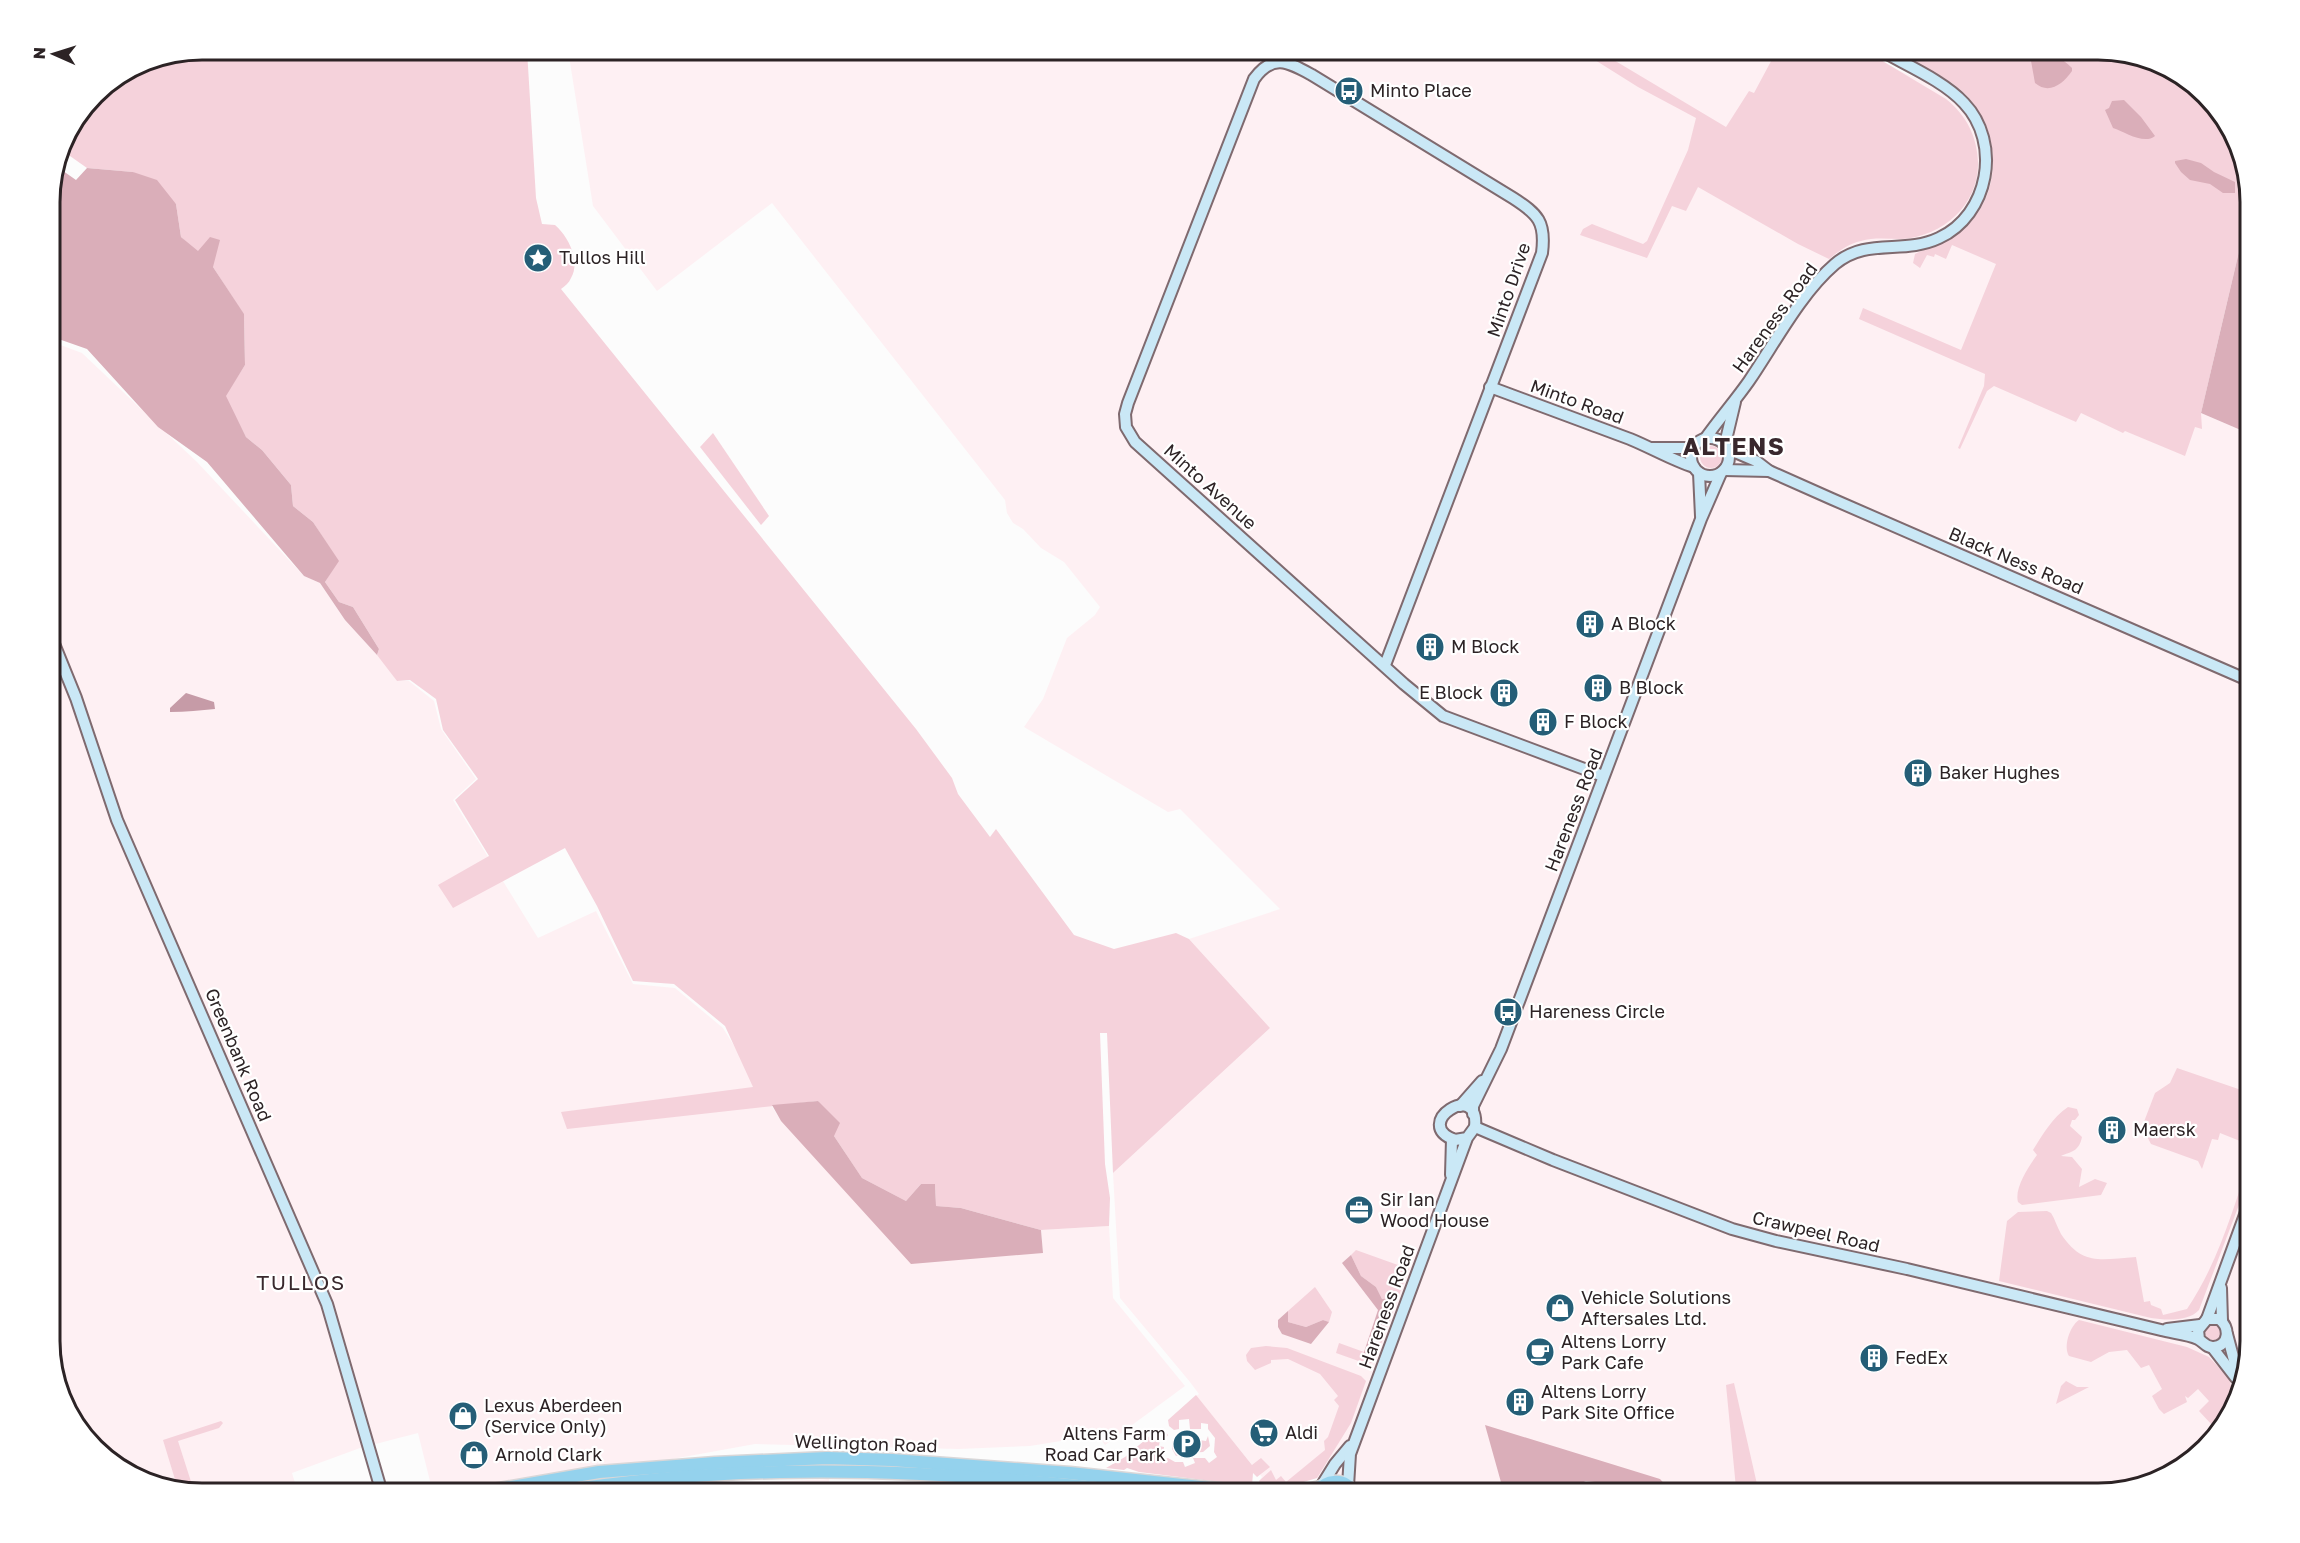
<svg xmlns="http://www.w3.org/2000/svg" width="2300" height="1543" viewBox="0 0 2300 1543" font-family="'Golos Text',sans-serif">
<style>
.built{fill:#fef0f3}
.green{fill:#f5d2db}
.forest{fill:#daaeb9}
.water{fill:#c69ba7}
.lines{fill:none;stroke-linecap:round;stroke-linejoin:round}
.secondary-casing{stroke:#7f6a6f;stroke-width:14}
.primary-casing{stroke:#d9d7d8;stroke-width:15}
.secondary{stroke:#cae8f6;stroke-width:10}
.primary{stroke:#94d2ed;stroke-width:12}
.labels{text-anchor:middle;stroke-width:4.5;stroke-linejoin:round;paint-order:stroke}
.poi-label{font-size:18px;fill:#2c2325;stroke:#fff;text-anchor:start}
.street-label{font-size:18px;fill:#2c2325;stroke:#fff}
.quarter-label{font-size:21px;letter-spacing:1.5px;fill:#39282d;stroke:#fff}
.district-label{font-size:24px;font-weight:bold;letter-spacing:1.5px;fill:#39282d;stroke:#fff}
.rim{fill:none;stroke:#2c2325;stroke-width:3}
</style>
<rect width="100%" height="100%" fill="#fcfcfc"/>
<g class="built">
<path d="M568,50h1295l35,20 84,37 219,306 49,21v907l-25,85 -51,47 -76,20h-729l-35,-16 -17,1 -40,10h-13l-5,-7 3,-4 -66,-81 3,-2 -9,-12 -70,-84 -7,-125 157,-145 -81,-89 91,-30 -100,-100 -12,3 -144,-85 19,-28 24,-61 28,-23 5,-8 -36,-45 -23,-14 -18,-19 -10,-6 -6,-10 -2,-13 -233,-297 -115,88 -64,-85z"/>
<path d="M50,341l32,12 115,109 107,114 16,7 25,37 42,46 10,15h12l25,20 7,28 35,50 -23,21 85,138 58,-27 37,73 42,4 48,40 58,93 262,132 -2,-23 68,-4 4,72 72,88 -80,59 -7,-10 -68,11 -71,3 -204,-5 -270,49h-52l-15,-60 -58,15 -68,25 6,20h-96l-85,-25 -47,-51 -20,-67z"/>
<path d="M829,1479l3,14h-215l108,-9z"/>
</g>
<g class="green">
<path d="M202,50h325l9,148 6,26 13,1c13,11 26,36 16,53 -2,5 -6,8 -10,11l355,440 36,49 6,16 32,43 6,-8 78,106 40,14 62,-16 13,6 81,89 -157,145 -6,-140h-7l5,131 5,34 -1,28 -68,4 -80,-22 -25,-2 -1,-22h-14l-15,17 -44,-23 -28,-42 -16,-35 -251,28 -6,-17 192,-25 -28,-61 -51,-42 -41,-3 -36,-75 -32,-58 -112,60 -15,-23 51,-29 -34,-56 23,-21 -35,-49 -7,-31 -26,-19 -13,1 -20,-26 2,-6 -26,-42 -14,-5 -14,-20 13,-21 -25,-39 -20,-16 -2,-21 -29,-35 -16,-13 -21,-41 20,-31 -1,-50 -31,-48 -32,-30 -5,-33 -43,-32 -46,-4 -27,-19 1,-5 34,-50 49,-33z"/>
<path d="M1579,50h18l129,77 23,-36 5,2 23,-43h87l82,49c20,16 31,37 32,63 1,43 -35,74 -76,77 -14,0 -28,-2 -41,2 -13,3 -22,10 -32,18l-31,-15 -100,-57 -12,24 -14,-5 -25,52 -67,-23 3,-6 9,-5 51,20 4,-3 41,-91 8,-32 -58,-31z"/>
<path d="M1890,50h208l52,15 43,21 37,40 20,79 -49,208 1,16 -7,-2 -10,29 -60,-25 -2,2 -42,-20 -5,9 -82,-36 -7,5 -27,58 -2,-1 26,-62 1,-12 -126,-55 4,-11 98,42 35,-86 -44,-19 -6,14 -11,-5 -1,3 -7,-2 -7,13 -7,-5 2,-9c15,-8 31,-11 45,-22 42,-33 43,-97 8,-135 -20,-22 -53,-33 -78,-47z"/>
<path d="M713,433l56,83 -8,9 -61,-78z"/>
<circle cx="1711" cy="457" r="11"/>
<path d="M2177,1068l73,25v52l-30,-12 -2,7 -6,-1 -10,30 -4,-8 -47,-17 -9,-17 13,-34 15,-10z"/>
<path d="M2068,1107l9,2 2,6 -4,5h-3l-2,6 12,11c-3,14 -9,14 -21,19l11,1 10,12 -3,18 16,-8 12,4 -6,12 -79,10 -4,-3c-4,-14 11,-36 19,-47l-4,-5c10,-16 19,-32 35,-43z"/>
<path d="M2250,1158v18l-51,134c-11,12 -34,10 -48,8l-152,-37 8,-60 11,-9 29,-1 4,2c4,6 6,14 10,21 22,33 41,25 75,23l8,45 6,-1 1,4 10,4 2,6 24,-6c31,-46 46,-99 63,-151z"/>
<path d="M1356,1250l53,19 -13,34 -4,-5 -10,1 -6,-12 -15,-11 -10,-21z"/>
<path d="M1315,1287l17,25 -3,10 -6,-2 -17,7 -18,-5v-11z"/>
<path d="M2079,1320l108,27 22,10 19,20 6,17 -9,32h-12l-14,-15 10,-10 -11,-12 -10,9 -3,-2 2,6 -23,12 -5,-5 -7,-13 10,-7 -13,-24 -8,3 -14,-18 -18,2 -18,10 -22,-6c-6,-10 1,-30 10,-36z"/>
<circle cx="2213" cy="1332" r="8"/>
<path d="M1382,1324l6,2 -14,36 -7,2 -31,-11 3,-10 25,9 -2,5z"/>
<path d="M1266,1346l21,2 74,28 5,5 -15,42 -34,55 -34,10h-19l-5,-7 12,-11 5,10 5,-4 5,6 39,-32 -1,-9 4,-4 11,-31 -5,-6 4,-4 -18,-22 -32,-15 -17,1v3l-16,7 -8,-9 -1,-6 5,-7z"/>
<path d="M2066,1381l11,6h12l-33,17 5,-18z"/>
<path d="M1734,1383l25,110h-24l1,-5 -10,-103z"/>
<path d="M1196,1395l56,70 9,-7 9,9 -13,10 -4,-4 -1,13 -113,-14 -12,-4 -3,2 -18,-2 19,-11 33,-28h5l5,6 -3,4h-5l-1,7 5,1v4l-4,3 3,6 5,-2 7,4h8l2,5 10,-4 -2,-5h12l4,5 8,-6 -3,-5 1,-14 -7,-9v-5l-7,-1v6h-11l-1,-10 -10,1v9l-5,1 -5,-4 -1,-6z"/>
<path d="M221,1421l2,2 -4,5 -41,13 16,50 -17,-5 -14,-46z"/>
<path d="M1182,1434l3,1v5l7,1v-6h7v5l7,1 2,-5 2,10 -7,6 -14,1 -1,-6 -7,1 1,6 -6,2 -4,-7v-7z"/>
</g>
<g class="forest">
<path d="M2029,50c16,-1 31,6 43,18v3c-9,13 -23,24 -37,12z"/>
<path d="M2124,100l17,17 14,19c-11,9 -30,-4 -42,-8l-8,-18 4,-2 3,-7z"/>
<path d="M2186,159l15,4 13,9 21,10v11h-12l-13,-9 -20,-4 -9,-8 -6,-9v-2z"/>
<path d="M56,166l20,14 11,-12 46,4 24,8 19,24 5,33 17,14 12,-14 10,3 -7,27 31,47 1,51 -19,31 20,41 16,13 29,35 2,21 20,16 26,39 -14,21 14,20 14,5 26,42 -2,6 -32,-35 -25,-37 -16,-7 -97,-114 -49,-35 -71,-78 -37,-13v-143z"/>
<path d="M2250,205v229l-49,-21z"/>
<path d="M818,1101l22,22 -6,13 28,42 44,23 15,-17h14l1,22 25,2 80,22 2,23 -132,11 -130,-143 -9,-16z"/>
<path d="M1351,1255l10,21 15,11 6,12 10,-1 4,5 -8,23 -6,-2 -12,32 -8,2 16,-48 -36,-47z"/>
<path d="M1288,1311v11l18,5 17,-7 6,2 -18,22 -29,-10 -4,-7v-7z"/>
<path d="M1485,1425l175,54 11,12 -5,2h-42l-20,-10 -18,-2 -15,6 -4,6h-63z"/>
</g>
<path class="water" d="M186,693l28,9 1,7c-14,1 -29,3 -45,3v-4z"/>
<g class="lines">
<g class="secondary-casing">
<g id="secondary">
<path d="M2167,71l20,9"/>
<path d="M1490,387l140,52c22,9 42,21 64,28"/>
<circle cx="1710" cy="457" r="19"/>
<path d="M1705,439c14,-20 30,-38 44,-58 26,-38 51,-87 86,-117 32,-27 68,-9 104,-26 50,-23 63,-95 25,-135 -20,-22 -58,-38 -84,-53"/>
<path d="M1725,444l10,-42"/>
<path d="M1652,448h42"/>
<path d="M1728,449l28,12 13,10 63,28 418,182"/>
<path d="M1724,470l45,1"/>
<path d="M1699,473l2,43"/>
<path d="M50,634l26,64 41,122 210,484 55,189"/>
<path d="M1385,665l157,-412c4,-31 -4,-39 -29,-55l-201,-123c-24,-13 -39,-22 -58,4l-126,324 -3,11 1,13 9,15 269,242 39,32 160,60"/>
<path d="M1460,1106l22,-25"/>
<path d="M1473,1114v-8l28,-57 200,-530 20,-46"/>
<path d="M1475,1127l78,33 179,69 44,12 131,28 254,61c11,3 27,4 37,9 6,3 8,9 16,8 16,-2 16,-20 5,-28h-12l-9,11 1,9"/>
<path d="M1451,1175l1,-36"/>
<path d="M2221,1288l1,33"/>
<path d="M2207,1319l43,-118"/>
<path d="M2167,1329l33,-4"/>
<path d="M2227,1334l12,45"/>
<path d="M2212,1347l24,31"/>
<path d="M1322,1485l13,-21 15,-18"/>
<path d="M1348,1486l2,-32 117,-316 8,-11c5,-48 -65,-3 -20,13l12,-2"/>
</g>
</g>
<g class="primary-casing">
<g id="primary">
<path d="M1351,1489l19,4"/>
<path d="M476,1493l123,-21 116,-9 112,-5 65,2 178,13 186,20"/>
<path d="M545,1493c77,-11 156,-20 235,-21 120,-3 243,7 362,21"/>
<path d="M1293,1493l27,-6"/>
<path d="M1316,1493c10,-14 29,-16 37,0"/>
</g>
</g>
<use href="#secondary" class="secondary"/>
<use href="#primary" class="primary"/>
</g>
<defs>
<g id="bus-disc" transform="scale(1.5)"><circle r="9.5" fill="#255e77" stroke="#fff"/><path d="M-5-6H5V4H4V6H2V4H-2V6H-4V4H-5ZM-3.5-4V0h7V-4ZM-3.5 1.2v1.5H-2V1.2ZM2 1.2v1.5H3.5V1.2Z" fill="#fff"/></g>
<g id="sight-disc" transform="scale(1.5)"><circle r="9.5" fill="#255e77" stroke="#fff"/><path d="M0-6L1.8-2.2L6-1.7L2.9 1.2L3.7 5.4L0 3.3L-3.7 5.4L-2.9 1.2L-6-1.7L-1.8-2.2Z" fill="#fff"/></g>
<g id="building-disc" transform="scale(1.5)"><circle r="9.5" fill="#255e77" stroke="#fff"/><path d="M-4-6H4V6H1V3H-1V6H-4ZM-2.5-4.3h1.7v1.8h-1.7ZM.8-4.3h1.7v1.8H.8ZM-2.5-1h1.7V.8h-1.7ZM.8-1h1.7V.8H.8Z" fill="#fff"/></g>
<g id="office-disc" transform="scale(1.5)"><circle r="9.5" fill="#255e77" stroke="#fff"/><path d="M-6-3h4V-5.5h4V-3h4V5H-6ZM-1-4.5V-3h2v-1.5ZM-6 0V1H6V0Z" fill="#fff"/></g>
<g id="shop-disc" transform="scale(1.5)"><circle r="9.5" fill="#255e77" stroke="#fff"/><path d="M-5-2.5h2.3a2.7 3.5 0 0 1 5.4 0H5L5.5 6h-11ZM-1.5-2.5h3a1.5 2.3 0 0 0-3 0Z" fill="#fff"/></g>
<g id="cafe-disc" transform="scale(1.5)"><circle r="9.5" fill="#255e77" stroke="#fff"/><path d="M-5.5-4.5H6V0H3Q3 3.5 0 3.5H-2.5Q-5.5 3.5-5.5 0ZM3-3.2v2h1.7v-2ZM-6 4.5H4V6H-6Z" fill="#fff"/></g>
<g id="supermarket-disc" transform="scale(1.5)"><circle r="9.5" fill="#255e77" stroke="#fff"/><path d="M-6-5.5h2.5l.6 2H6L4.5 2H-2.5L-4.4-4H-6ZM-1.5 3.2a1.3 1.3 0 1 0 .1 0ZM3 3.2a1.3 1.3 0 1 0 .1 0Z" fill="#fff"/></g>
<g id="parking-disc" transform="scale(1.5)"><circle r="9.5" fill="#255e77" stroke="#fff"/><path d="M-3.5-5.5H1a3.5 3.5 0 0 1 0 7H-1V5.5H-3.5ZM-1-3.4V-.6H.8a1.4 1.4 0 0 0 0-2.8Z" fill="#fff"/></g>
</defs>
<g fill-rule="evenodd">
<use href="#bus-disc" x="1349" y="91"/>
<use href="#sight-disc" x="538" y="258"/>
<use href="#building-disc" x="1590" y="624"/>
<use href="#building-disc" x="1430" y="647"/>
<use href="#building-disc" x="1598" y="688"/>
<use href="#building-disc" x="1504" y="693"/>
<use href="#building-disc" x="1543" y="722"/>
<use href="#building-disc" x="1918" y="773"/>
<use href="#bus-disc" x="1508" y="1012"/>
<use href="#building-disc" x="2112" y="1130"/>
<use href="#office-disc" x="1359" y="1210"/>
<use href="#shop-disc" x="1560" y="1308"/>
<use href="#cafe-disc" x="1540" y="1352"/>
<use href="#building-disc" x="1874" y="1358"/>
<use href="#building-disc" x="1520" y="1402"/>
<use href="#shop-disc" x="463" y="1416"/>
<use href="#supermarket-disc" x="1264" y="1433"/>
<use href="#parking-disc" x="1187" y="1444"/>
<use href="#shop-disc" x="474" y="1455"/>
</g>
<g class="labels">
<g class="poi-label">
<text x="1370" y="97">Minto Place</text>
<text x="559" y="264">Tullos Hill</text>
<text x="1611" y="630">A Block</text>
<text x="1451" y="653">M Block</text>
<text x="1619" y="694">B Block</text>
<text x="1483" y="699" text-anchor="end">E Block</text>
<text x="1564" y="728">F Block</text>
<text x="1939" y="779">Baker Hughes</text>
<text x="1529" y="1018">Hareness Circle</text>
<text x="2133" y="1136">Maersk</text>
<text x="1380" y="1206">Sir Ian<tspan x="1380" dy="21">Wood House</tspan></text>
<text x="1581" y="1304">Vehicle Solutions<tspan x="1581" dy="21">Aftersales Ltd.</tspan></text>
<text x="1561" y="1348">Altens Lorry<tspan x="1561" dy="21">Park Cafe</tspan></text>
<text x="1895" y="1364">FedEx</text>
<text x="1541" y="1398">Altens Lorry<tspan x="1541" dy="21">Park Site Office</tspan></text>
<text x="484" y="1412">Lexus Aberdeen<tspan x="484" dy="21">(Service Only)</tspan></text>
<text x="1285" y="1439">Aldi</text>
<text x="1166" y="1440" text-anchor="end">Altens Farm<tspan x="1166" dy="21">Road Car Park</tspan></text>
<text x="495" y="1461">Arnold Clark</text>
</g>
<g class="street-label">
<text transform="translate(1509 290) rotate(-71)" y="6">Minto Drive</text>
<text transform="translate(1775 318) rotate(-54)" y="6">Hareness Road</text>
<text transform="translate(1577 402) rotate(20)" y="6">Minto Road</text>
<text transform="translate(1210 487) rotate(42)" y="6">Minto Avenue</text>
<text transform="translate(2016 561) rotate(23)" y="6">Black Ness Road</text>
<text transform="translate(1574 810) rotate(-69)" y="6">Hareness Road</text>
<text transform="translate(238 1055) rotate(67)" y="6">Greenbank Road</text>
<text transform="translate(1816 1232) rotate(13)" y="6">Crawpeel Road</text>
<text transform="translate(1387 1307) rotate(-70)" y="6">Hareness Road</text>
<text transform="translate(866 1444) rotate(2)" y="6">Wellington Road</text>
</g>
<g class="quarter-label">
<text x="301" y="1290">TULLOS</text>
</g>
<g class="district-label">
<text x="1734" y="455">ALTENS</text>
</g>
</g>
<path d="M0 0H2300V1543H0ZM202 60H2098A142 142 0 0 1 2240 202V1341A142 142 0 0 1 2098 1483H202A142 142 0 0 1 60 1341V202A142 142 0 0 1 202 60Z" fill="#fff" fill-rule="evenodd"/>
<path class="rim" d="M202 60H2098A142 142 0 0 1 2240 202V1341A142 142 0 0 1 2098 1483H202A142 142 0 0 1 60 1341V202A142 142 0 0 1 202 60Z"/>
<g transform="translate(54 54) rotate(273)" stroke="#ffffff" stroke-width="4.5" paint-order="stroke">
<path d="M0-4.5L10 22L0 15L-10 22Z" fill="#2c2325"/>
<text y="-9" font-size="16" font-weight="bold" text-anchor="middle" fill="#2c2325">N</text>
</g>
</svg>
